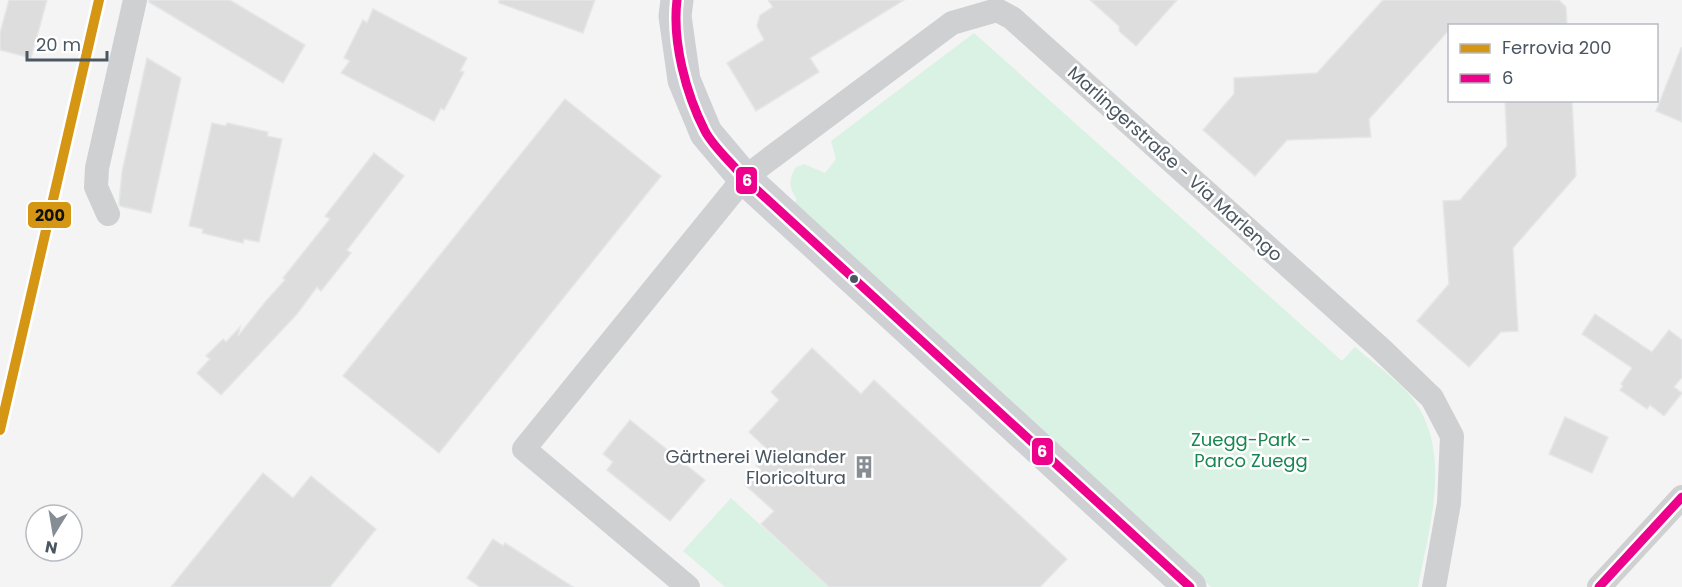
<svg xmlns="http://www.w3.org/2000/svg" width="1682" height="587" viewBox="0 0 1682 587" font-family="Poppins,sans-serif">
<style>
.green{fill:#d9f2e3}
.building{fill:#ddddde;stroke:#e5e6e7;stroke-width:1.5}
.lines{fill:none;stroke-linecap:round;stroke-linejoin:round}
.street{stroke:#ced0d2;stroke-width:24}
.secondary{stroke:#ced0d4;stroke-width:33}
.bus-1-casing{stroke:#fff;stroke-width:14}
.bus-1{stroke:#ec008c;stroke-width:9}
.rail-1-casing{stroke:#fff;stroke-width:15}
.rail-1{stroke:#d49613;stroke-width:10}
.bus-dot{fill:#4a5661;stroke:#fff;stroke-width:2}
.labels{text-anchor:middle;stroke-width:5;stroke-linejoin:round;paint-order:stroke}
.street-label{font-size:18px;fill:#4a5661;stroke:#fff}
.park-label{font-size:18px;fill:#17864f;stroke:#fff}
.poi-label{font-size:18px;fill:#4a5661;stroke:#fff;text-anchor:end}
.line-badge{stroke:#fff;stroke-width:2}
.badge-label{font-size:16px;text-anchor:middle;font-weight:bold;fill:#fff}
.pale-badge-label{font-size:16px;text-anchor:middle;font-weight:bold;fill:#111}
</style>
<rect width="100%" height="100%" fill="#f4f4f4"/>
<g class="green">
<path d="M974,33l368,328 13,-14c16,14 46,36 58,52 40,54 16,128 5,188h-207l-419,-383 5,-4c-8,-12 -9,-21 -1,-33l8,-3 21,9 11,-14 -5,-18z"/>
<path d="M731,498l97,89h-103l-42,-36z"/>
</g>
<g class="building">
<path d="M9,0h38l-16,58 -31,-8v-17z"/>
<path d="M149,0h81l75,45 -22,38 -134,-81z"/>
<path d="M499,0h96l-12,33 -84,-30z"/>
<path d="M768,0h136l-94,58 9,14 -63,39 -29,-48 37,-23 -7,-14 3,-11 13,-8z"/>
<path d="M1090,0h87l-41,46 -17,-15v-5z"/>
<path d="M1383,0h176l7,7 1,19h-118v4l-80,89 2,18 -84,3 -32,36 -52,-46 31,-36v-16l83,-5z"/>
<path d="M373,9l94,49 -7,13 4,1 -20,38 -3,-2 -7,13 -93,-48 9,-12 -6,-3 19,-38 4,3z"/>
<path d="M1681,48h1v74l-26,-11z"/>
<path d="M147,58l34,20 -30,135 -31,-7 -1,-2 3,-32z"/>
<path d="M565,99l96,77 -222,277 -96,-77z"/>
<path d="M1505,100h67l4,76 -63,72 5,83 -17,1 -32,35 -52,-46 32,-37 -6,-83 17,-1 47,-54z"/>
<path d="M212,123l14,3 1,-3 41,9 -1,4 15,3 -23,103 -15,-3 -1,4 -41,-10 1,-4 -14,-3z"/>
<path d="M374,153l30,23 -57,74 4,3 -30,38 -4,-4 -20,27 -76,81 -24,-22 13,-14 -4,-3 17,-17 3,3 14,-15 -2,9 28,-35 19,-21 -2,-2 47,-59 -5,-3z"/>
<path d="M1595,314l57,38 17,-22 13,10v37l-8,10 8,6 -18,23 -14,-11 -3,4 -27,-19 3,-4 -2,-2 11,-16 -50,-34z"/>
<path d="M812,348l49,46 13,-14 193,179 -27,28h-211l-68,-63 13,-13 -29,-26 15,-16 -4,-4 13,-14 -20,-19 30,-32 -8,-8z"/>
<path d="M1565,417l43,20 -16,36 -43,-19z"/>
<path d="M630,420l75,60 -35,41 -63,-51 6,-8 -10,-8z"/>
<path d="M263,473l30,25 18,-22 65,53 -46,58h-159z"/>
<path d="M493,539l10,7 2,-3 68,44h-93l-13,-9z"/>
</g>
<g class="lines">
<g class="street">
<path d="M108,214l-12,-27 1,-19 38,-168"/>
<path d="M688,587l-164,-138 220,-271 208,-155 45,-13 15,8 368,330 52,50 20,38 -3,67 -15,84"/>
<path d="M1599,587l83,-90"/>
</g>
<path class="secondary" d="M677,0l-2,16 9,64 22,53 38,45 446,409"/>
<g class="bus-1-casing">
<g id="bus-1">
<path d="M677,0c-5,42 9,94 28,131 9,17 27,32 39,47l446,409"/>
<path d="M1599,587l83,-90"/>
</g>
</g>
<use href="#bus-1" class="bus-1"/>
<g class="rail-1-casing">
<path id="rail-1" d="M0,430l99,-430"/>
</g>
<use href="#rail-1" class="rail-1"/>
</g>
<defs>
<g id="building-bare" transform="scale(1.8)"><path d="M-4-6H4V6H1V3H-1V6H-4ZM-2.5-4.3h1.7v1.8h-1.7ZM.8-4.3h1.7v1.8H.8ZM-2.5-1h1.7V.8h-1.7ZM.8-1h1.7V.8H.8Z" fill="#868d94" stroke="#fff" stroke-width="2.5" paint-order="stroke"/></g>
</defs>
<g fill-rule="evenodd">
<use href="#building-bare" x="864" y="467"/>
</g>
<circle class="bus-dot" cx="854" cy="279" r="5"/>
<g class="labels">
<g class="street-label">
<text transform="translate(1175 164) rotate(42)" y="6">Marlingerstraße - Via Marlengo</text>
</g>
<g class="park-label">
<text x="1251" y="446">Zuegg-Park -<tspan x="1251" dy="21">Parco Zuegg</tspan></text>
</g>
<g class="poi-label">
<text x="846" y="463">Gärtnerei Wielander<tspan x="846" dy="21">Floricoltura</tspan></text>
</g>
</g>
<g class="line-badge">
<rect x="735" y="166" width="23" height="29" rx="6" fill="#ec008c"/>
<rect x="27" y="201" width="45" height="28" rx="6" fill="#d49613"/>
<rect x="1031" y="437" width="23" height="29" rx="6" fill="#ec008c"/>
</g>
<g class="badge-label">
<text x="747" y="186">6</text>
<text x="1042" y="457">6</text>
</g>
<g class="pale-badge-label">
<text x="50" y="221">200</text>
</g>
<rect x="1448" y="24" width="210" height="78" fill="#ffffff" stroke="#b7bbc0" stroke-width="1.5"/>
<rect x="1460" y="44" width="30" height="9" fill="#d49613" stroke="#b7bbc0" stroke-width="1.5"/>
<text x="1502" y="54" font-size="18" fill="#4a5661">Ferrovia 200</text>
<rect x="1460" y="74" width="30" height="9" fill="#ec008c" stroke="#b7bbc0" stroke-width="1.5"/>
<text x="1502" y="84" font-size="18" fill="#4a5661">6</text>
<g transform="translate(54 533) rotate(191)"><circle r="28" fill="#ffffff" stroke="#b7bbc0" stroke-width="1.5"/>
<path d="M0-4.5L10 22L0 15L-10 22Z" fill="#868d94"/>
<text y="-9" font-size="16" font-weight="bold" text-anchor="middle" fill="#4a5661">N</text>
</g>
<path d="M27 51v9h80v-9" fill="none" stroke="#4a5661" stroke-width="3"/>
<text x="36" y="51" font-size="18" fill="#4a5661" stroke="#ffffff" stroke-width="4.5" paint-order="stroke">20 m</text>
</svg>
